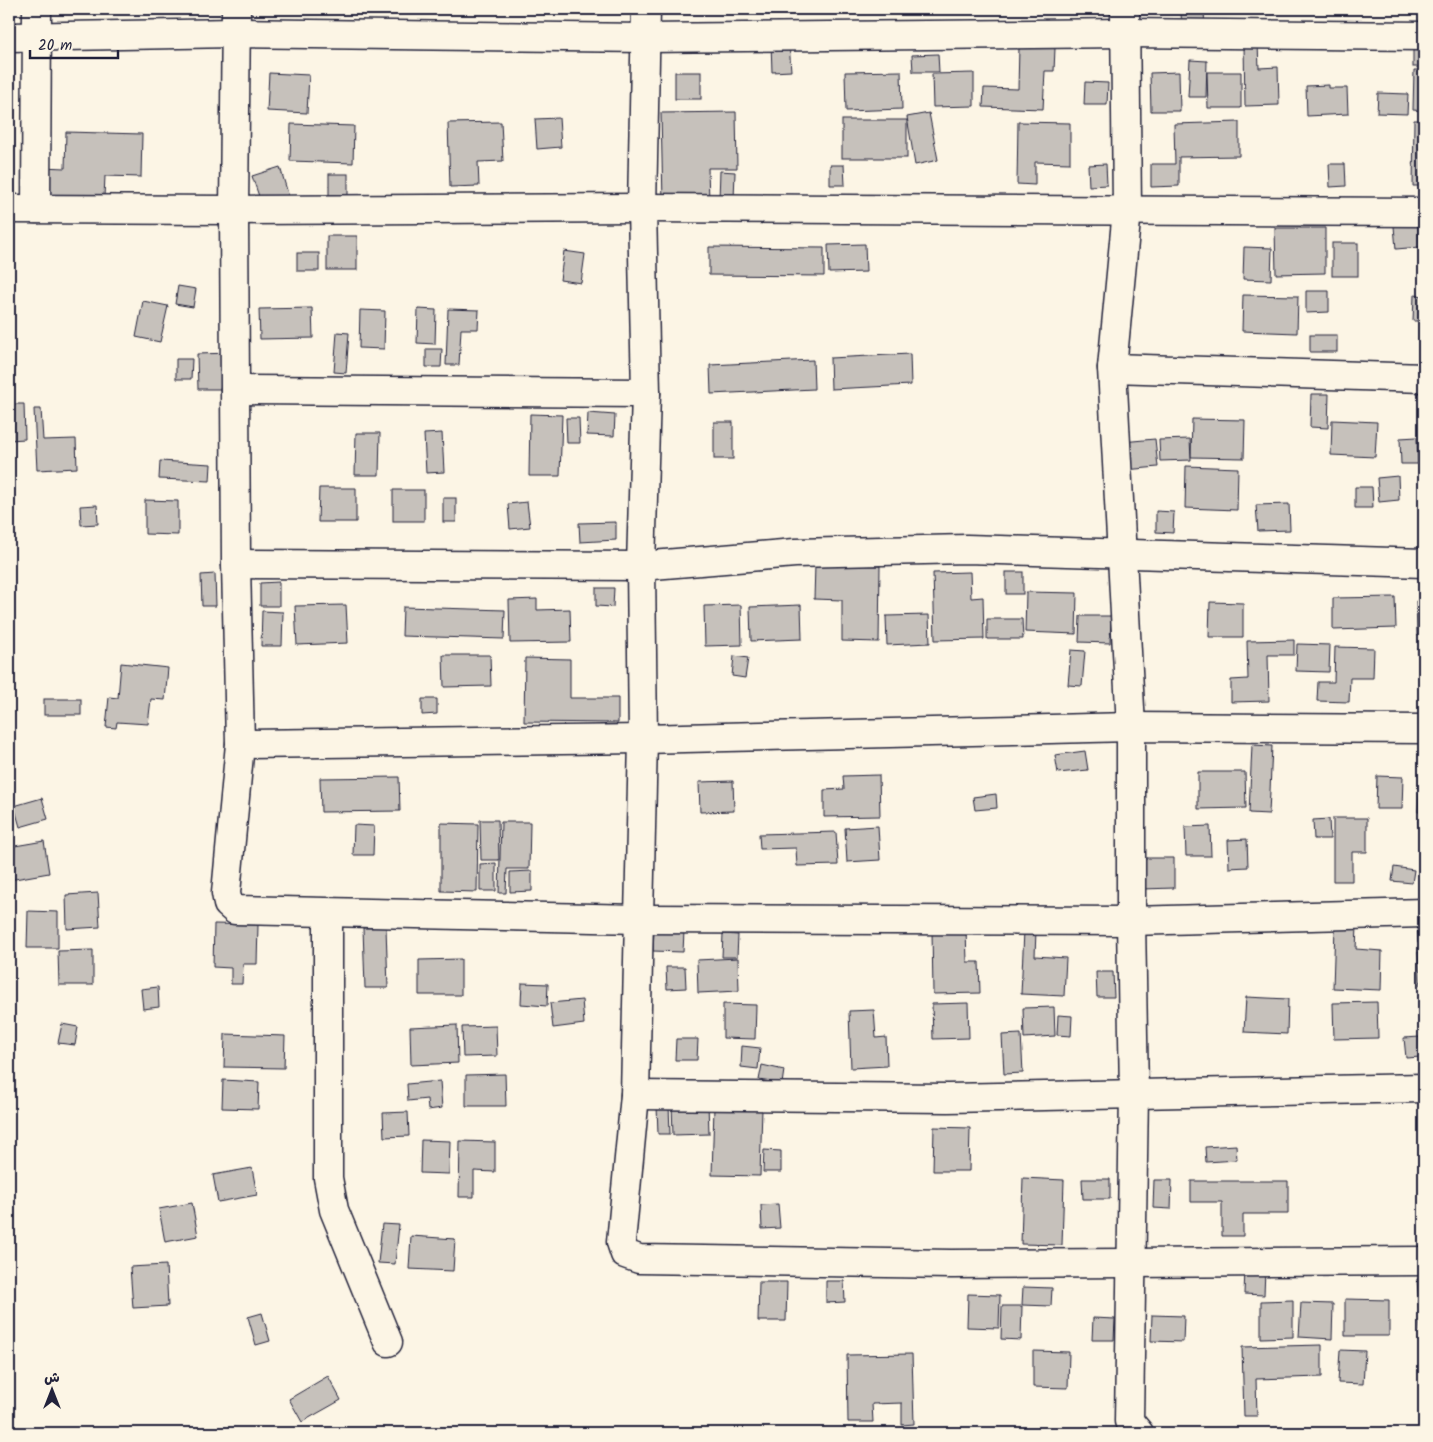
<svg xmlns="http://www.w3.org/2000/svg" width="1433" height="1442" viewBox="0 0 1433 1442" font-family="Kalam,'Playpen Sans Arabic',sans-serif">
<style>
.building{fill:#c6c1bb;stroke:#22223b}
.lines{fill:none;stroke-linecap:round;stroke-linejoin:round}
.minor-casing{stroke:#22223b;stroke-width:31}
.minor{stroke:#fcf5e5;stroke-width:28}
</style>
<rect width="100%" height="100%" fill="#fcf5e5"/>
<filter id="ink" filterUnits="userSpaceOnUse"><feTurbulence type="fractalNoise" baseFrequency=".02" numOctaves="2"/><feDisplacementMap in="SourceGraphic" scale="10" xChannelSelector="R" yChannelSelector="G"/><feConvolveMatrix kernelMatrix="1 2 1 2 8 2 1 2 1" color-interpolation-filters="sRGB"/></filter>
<g filter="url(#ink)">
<g class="building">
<rect x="266" y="9" width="29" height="2"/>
<path d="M1204,12l1,16 -23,1 -1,-16z"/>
<path d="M771,43h18l2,28 -19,1z"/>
<rect x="1413" y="43" width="11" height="24"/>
<path d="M1244,45h14l1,23 19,-1 1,38 -34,1z"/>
<path d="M1019,47l36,1 -1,23h-9l-2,38 -60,-2 1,-19 34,1z"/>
<path d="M938,54l1,18h-26l-1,-17z"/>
<path d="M1190,60l17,1 -1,36h-18z"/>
<path d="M1414,70h10v41l-11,-1z"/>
<path d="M901,71l1,38 -56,2 -1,-39z"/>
<rect x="675" y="72" width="26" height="27"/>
<path d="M1179,72l1,39h-29l-1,-38z"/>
<path d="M1207,72h34v36h-33z"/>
<path d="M269,73l40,2 -2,38 -40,-2z"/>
<path d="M974,73v33l-41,1 -1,-33z"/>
<path d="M1085,82l23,1 -1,22h-23z"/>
<path d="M1329,85v3h18l1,26 -41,2 -1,-30z"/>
<path d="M1378,93l30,1 -1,20 -30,-1z"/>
<path d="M736,112l1,56h-29l1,33 -46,1 -2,-89z"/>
<path d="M929,113l9,47 -23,5 -8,-48z"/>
<path d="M559,118l2,29 -24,2 -2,-30z"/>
<rect x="842" y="120" width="65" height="38"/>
<path d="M1414,120h10v66h-11z"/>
<path d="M501,122l2,39 -25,1 1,24 -29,1 -2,-64z"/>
<path d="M1018,122l52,1v40l-35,-1v23l-18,-1z"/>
<path d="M1239,122v34l-60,1v29l-28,1v-23h24l-1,-40z"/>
<path d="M291,124l63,2 -1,37 -63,-2z"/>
<path d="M66,132l76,2 -1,43 -36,-1 -1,21 -63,9 1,-39 23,1z"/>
<path d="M1106,164l1,21 -18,1 -1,-21z"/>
<path d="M1329,164h16l1,22 -16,1z"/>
<path d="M830,165h14l1,20h-15z"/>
<path d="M280,167l9,30 -27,8 -10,-29z"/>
<path d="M720,171l15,1 -1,27h-15z"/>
<rect x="329" y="174" width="19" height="28"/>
<path d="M1417,213l3,34 -24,2 -3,-34z"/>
<path d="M1275,228h50v45l-49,1z"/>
<rect x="327" y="236" width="30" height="34"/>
<rect x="1332" y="243" width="26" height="33"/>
<path d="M865,244l1,28 -37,1 -1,-28z"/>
<path d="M709,247l115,1v28l-115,-1z"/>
<path d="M1244,247l28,1 -1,32 -28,-1z"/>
<path d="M564,251l21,3 -4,29 -21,-3z"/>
<rect x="297" y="253" width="22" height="18"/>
<path d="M178,286l18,3 -3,18 -18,-3z"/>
<path d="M1306,291h23v21l-23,1z"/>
<path d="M1243,295l55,1 -1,37 -55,-2z"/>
<path d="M1414,295l10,1v25h-11z"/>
<path d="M143,301l25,5 -8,36 -24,-5z"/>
<path d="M312,308l1,30 -53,1 -1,-30z"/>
<path d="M418,309l18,1 -1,34 -18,-1z"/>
<path d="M448,309l31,1 -1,19h-17l-2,36h-13z"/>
<path d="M360,310l25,1 -1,38 -25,-1z"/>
<path d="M337,332l12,1 -3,40 -12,-1z"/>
<rect x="1310" y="335" width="27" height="17"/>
<path d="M426,349h16l-1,18h-15z"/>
<path d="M232,353l1,36h-35l-1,-35z"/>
<path d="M910,354l1,31 -80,4 -1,-31z"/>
<path d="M176,359h16l-1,20h-15z"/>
<path d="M813,360l1,29 -103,5 -1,-29z"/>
<path d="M1311,394h18l-1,34 -18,-1z"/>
<path d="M9,404h15l1,35 -16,1z"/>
<path d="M34,409h7l2,31 33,-1 1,29 -40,2z"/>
<path d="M588,413l27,2 -1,21 -27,-1z"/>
<path d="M530,414l32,1 -2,61h-31z"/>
<path d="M566,418h13l1,25h-13z"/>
<path d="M1192,419l53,1 -1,38 -53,-1z"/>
<path d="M1332,420l45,2 -2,35 -44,-2z"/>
<rect x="714" y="422" width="19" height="37"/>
<path d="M356,433h24l-1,42h-24z"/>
<path d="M442,433l2,39 -18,1 -2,-39z"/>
<path d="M1417,437l1,27h-17l-1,-26z"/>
<path d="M1155,439l3,28 -33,3 -3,-28z"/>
<path d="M1190,439l1,21 -31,1 -1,-21z"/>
<path d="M160,461l51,3 -1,17 -51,-2z"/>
<path d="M1186,466l52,2 -1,42 -52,-2z"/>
<path d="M1398,476l1,24 -20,2 -2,-24z"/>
<path d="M1355,487h17l1,21h-18z"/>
<path d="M319,488h37v34h-38z"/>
<rect x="393" y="490" width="31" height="31"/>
<rect x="443" y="498" width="13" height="24"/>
<path d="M145,500l33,1v34l-33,-1z"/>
<path d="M527,502l3,25 -20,2 -2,-25z"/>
<path d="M1289,504l1,26 -32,1 -2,-26z"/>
<path d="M97,505l1,19 -17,1 -1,-19z"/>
<path d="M1156,511l18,1 -1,21 -17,-1z"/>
<path d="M616,522v18l-36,2 -1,-19z"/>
<path d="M815,565l65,1 -1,76 -37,-1v-41l-28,-1z"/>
<path d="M970,572l1,26 12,-1 1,42 -49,1 -2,-67z"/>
<rect x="1006" y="572" width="17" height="22"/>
<path d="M215,574l1,32h-14l-1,-31z"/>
<path d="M279,582v24h-19v-23z"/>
<path d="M596,588h18l-1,19 -17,-1z"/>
<path d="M1026,592l51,1 -1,41 -51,-2z"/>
<path d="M1395,597l1,31 -63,2v-32z"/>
<path d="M537,599v11l33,-1 1,33 -61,1 -1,-43z"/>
<path d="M1416,601h8v34h-7z"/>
<path d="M1210,602l33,1v34h-34z"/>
<path d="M346,605l2,38 -51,2 -2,-39z"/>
<path d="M741,605l1,40 -37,1 -1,-40z"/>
<path d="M801,605l1,34 -51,2 -1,-34z"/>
<path d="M403,607l102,3 -1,29 -102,-3z"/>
<path d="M262,611l21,1 -1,34h-21z"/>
<path d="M929,615l1,28 -43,2 -1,-29z"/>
<path d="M1080,616h31l-1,27 -31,-1z"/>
<path d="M987,619h35l1,20h-36z"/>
<path d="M1294,640v15h-26l1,46 -38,1v-22l17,-1 -1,-38z"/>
<path d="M1297,644l33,1 -1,27 -33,-1z"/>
<path d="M1335,647l39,1 -1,30h-23l-1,24 -32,-1 1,-19h16z"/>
<path d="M1424,648v33h-5l-1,-32z"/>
<path d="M1071,650l14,1 -3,35 -14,-1z"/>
<path d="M443,655h47l1,31 -47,1z"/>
<path d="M734,656l14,2 -3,20 -13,-2z"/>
<path d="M525,658l45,1v39h48v25l-94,-1z"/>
<path d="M121,663l47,5 -3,32 -14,-1 -3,25 -31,-2 -1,6 -10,-1 3,-30 9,1z"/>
<rect x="44" y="699" width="37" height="16"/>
<path d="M422,699h15v15l-15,1z"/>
<path d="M1252,745l20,1 -3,68 -20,-1z"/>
<path d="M1085,751l3,19 -30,3 -3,-18z"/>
<path d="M1198,772h47l1,36 -48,1z"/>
<path d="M1420,774h4v38h-6z"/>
<path d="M879,775l1,41 -56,1v-27l20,-1 -1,-13z"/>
<path d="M1377,776l26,1 -1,32h-26z"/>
<path d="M399,777l1,34 -79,1 -1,-34z"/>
<path d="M733,781l1,30 -34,1 -1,-30z"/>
<path d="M996,794l1,14 -22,2 -2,-13z"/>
<path d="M42,798l6,21 -28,8 -6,-21z"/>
<path d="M1333,818h34v34h-15v29h-19z"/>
<path d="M1329,819l1,20h-16l-1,-19z"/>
<path d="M1424,819v65h-3l-3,-64z"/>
<path d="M480,820h18l1,40h-18z"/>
<path d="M501,822h29l-1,47h-22l-1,24h-7z"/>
<path d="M441,823l37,1 -1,68 -36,-1z"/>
<path d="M354,825l20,1 -1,29h-20z"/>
<path d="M878,826l2,34 -33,2 -2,-34z"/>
<path d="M1210,826l1,30h-25l-1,-29z"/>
<path d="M836,832l2,33 -41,1 -1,-18 -36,1 -1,-15z"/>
<path d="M1247,839l1,28 -19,1 -1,-28z"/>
<path d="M44,841l5,32 -40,7v-33z"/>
<path d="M1142,858h32v30l-31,1z"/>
<path d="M496,863v28h-16v-27z"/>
<path d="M1394,867l20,3 -2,13 -20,-2z"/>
<path d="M532,871v20l-22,1v-20z"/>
<path d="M98,893l2,34 -33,2 -1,-34z"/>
<path d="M28,911l30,1v36h-31z"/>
<path d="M1424,918v25h-6l-1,-24z"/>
<path d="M214,924l44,1 -1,39h-14l-1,20h-11v-16l-18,-1z"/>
<path d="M1335,926l22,1 -1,22 26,2 -1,39 -48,-2z"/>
<path d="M386,927l2,61h-23l-2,-60z"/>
<path d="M966,929l1,33h12l1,31 -47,1 -1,-64z"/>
<path d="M654,931h30l-1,21 -30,-1z"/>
<path d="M1024,931h12l-1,25 31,2 -2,38 -43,-2z"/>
<path d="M723,934l15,1 -1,22h-15z"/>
<path d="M93,950v35h-34l-1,-34z"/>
<path d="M1418,952h6v33h-4z"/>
<path d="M738,958l1,33 -41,2 -1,-33z"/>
<path d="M461,959v36h-42v-35z"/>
<path d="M666,967h19l1,21 -19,1z"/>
<path d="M1096,972h17l1,25h-17z"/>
<path d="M522,983l26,1 -1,22 -26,-2z"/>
<path d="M158,987l1,20 -16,2 -2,-20z"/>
<path d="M1246,997l42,2 -1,35 -43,-2z"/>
<path d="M582,1000l2,24 -31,4 -3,-25z"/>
<path d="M1377,1002l1,36 -44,1 -1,-36z"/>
<path d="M968,1003l1,35 -36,1 -1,-35z"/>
<path d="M723,1004l33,1 -1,34 -32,-1z"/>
<path d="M1424,1004v32h-3l-1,-31z"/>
<path d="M1054,1007l1,29 -31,2 -1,-30z"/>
<path d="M874,1010l2,28 10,-1 1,29 -36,2 -2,-57z"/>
<path d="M1058,1015l14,1 -1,20 -14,-1z"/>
<path d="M62,1024l16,3 -3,18 -17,-2z"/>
<path d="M457,1025l1,38 -47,2 -1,-38z"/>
<path d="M496,1026l1,30 -34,1 -1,-30z"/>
<path d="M225,1034l60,2 -1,32 -60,-1z"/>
<path d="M1021,1034l2,39 -19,1 -2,-39z"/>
<path d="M1420,1037l1,20 -15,1 -2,-20z"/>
<path d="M676,1039h22l-1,21h-22z"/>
<path d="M742,1046l18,2 -2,21 -17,-2z"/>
<path d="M762,1065l22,5 -2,14 -23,-4z"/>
<path d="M505,1074l1,32h-40v-31z"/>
<path d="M223,1080l36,2 -1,27 -36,-1z"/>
<path d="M440,1081l2,27 -14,2 -1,-11 -19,2 -1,-17z"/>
<path d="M708,1103l1,31 -36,1 -1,-31z"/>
<path d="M657,1106h12l1,28h-12z"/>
<path d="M714,1107l48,1 -2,68 -48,-1z"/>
<path d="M408,1112l1,24 -25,1 -1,-24z"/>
<path d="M1421,1125h3v33l-4,-1z"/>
<path d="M934,1127l36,1 -1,43h-36z"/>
<path d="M421,1140l29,1 -1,33 -29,-1z"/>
<path d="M460,1141l35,1v30l-21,-1v26h-15z"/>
<path d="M1236,1145l1,15 -31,2 -1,-15z"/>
<path d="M764,1150l17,1v21h-18z"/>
<path d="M252,1168l5,27 -39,7 -5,-27z"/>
<path d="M1023,1178l41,2 -2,65 -41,-1z"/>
<path d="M1082,1179h28v20h-27z"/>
<path d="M1154,1180h18l-1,29 -18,-1z"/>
<path d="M1191,1181h97v33h-45v22h-21v-34h-31z"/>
<path d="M192,1203l6,33 -33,6 -6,-33z"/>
<path d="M778,1204l2,24 -18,1 -1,-24z"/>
<path d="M382,1224l17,1 -4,39 -17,-1z"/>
<path d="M411,1236l44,3 -2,32 -44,-2z"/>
<path d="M166,1265l2,41 -35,2 -3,-41z"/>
<path d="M1245,1269l20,1 -1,25 -20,-1z"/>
<path d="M1417,1279h7v29h-5z"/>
<path d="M826,1281h18l1,21 -19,1z"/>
<path d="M759,1282h28l-1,39h-28z"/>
<path d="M1023,1287l29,1 -1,18 -29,-1z"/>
<path d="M968,1294l32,1 -1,33 -32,-1z"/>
<path d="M1345,1299l44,1v36h-44z"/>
<path d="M1293,1300v37l-32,1v-37z"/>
<path d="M1301,1303l32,1 -1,35 -33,-2z"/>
<path d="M1002,1306h20l-1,34 -20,-1z"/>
<path d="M262,1313l8,28 -14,4 -8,-28z"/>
<path d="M1152,1315l32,1 -1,26 -32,-1z"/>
<path d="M1093,1318l22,1 -1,21h-22z"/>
<path d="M1424,1320v19h-3l-1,-18z"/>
<path d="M1322,1345v32l-66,2 1,37h-13l-2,-69z"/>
<path d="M1340,1350l25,1 -2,33 -25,-1z"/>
<path d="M1033,1351l36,1 -1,36 -35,-1z"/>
<path d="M912,1354l2,70 -12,1v-22l-30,1 1,18h-25l-1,-67z"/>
<path d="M328,1376l13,24 -39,22 -13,-23z"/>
</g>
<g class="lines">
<g class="minor-casing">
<g id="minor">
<path d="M236,9l-2,201 2,354 4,180 -14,149 2,11 7,6 404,9 492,2 293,-8"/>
<path d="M646,9l-4,199 4,185 -5,173 2,173 -8,356 -14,147 4,12 14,5 312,5 473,-3"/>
<path d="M1125,9l2,201 -15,158 19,359v194l3,172 -5,328 10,12"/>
<path d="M9,37l226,-4 410,5 480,-5 299,3"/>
<path d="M9,209l225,1 408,-2 782,4"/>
<path d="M36,209l1,-200"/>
<path d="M1112,368l312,10"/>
<path d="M235,390l411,3"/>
<path d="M236,564l405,2 154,-13 172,-4 457,14"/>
<path d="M240,744l403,-5 488,-12 293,2"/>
<path d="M328,913v265l6,32 54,132"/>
<path d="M635,1095l313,3 476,-10"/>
</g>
</g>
<use href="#minor" class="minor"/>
</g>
</g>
<rect width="1433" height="1442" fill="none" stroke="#fcf5e5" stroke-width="30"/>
<rect x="15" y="15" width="1403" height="1412" fill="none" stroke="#22223b" stroke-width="2" filter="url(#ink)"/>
<g transform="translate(52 1390)" stroke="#fcf5e5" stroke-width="4" paint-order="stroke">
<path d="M0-4L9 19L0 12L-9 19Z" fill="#22223b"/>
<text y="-8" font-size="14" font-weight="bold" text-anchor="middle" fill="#22223b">ش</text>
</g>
<path d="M30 50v8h88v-8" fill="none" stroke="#22223b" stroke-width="2.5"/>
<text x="38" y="50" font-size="15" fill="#22223b" stroke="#fcf5e5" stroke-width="4" paint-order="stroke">20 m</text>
</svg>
